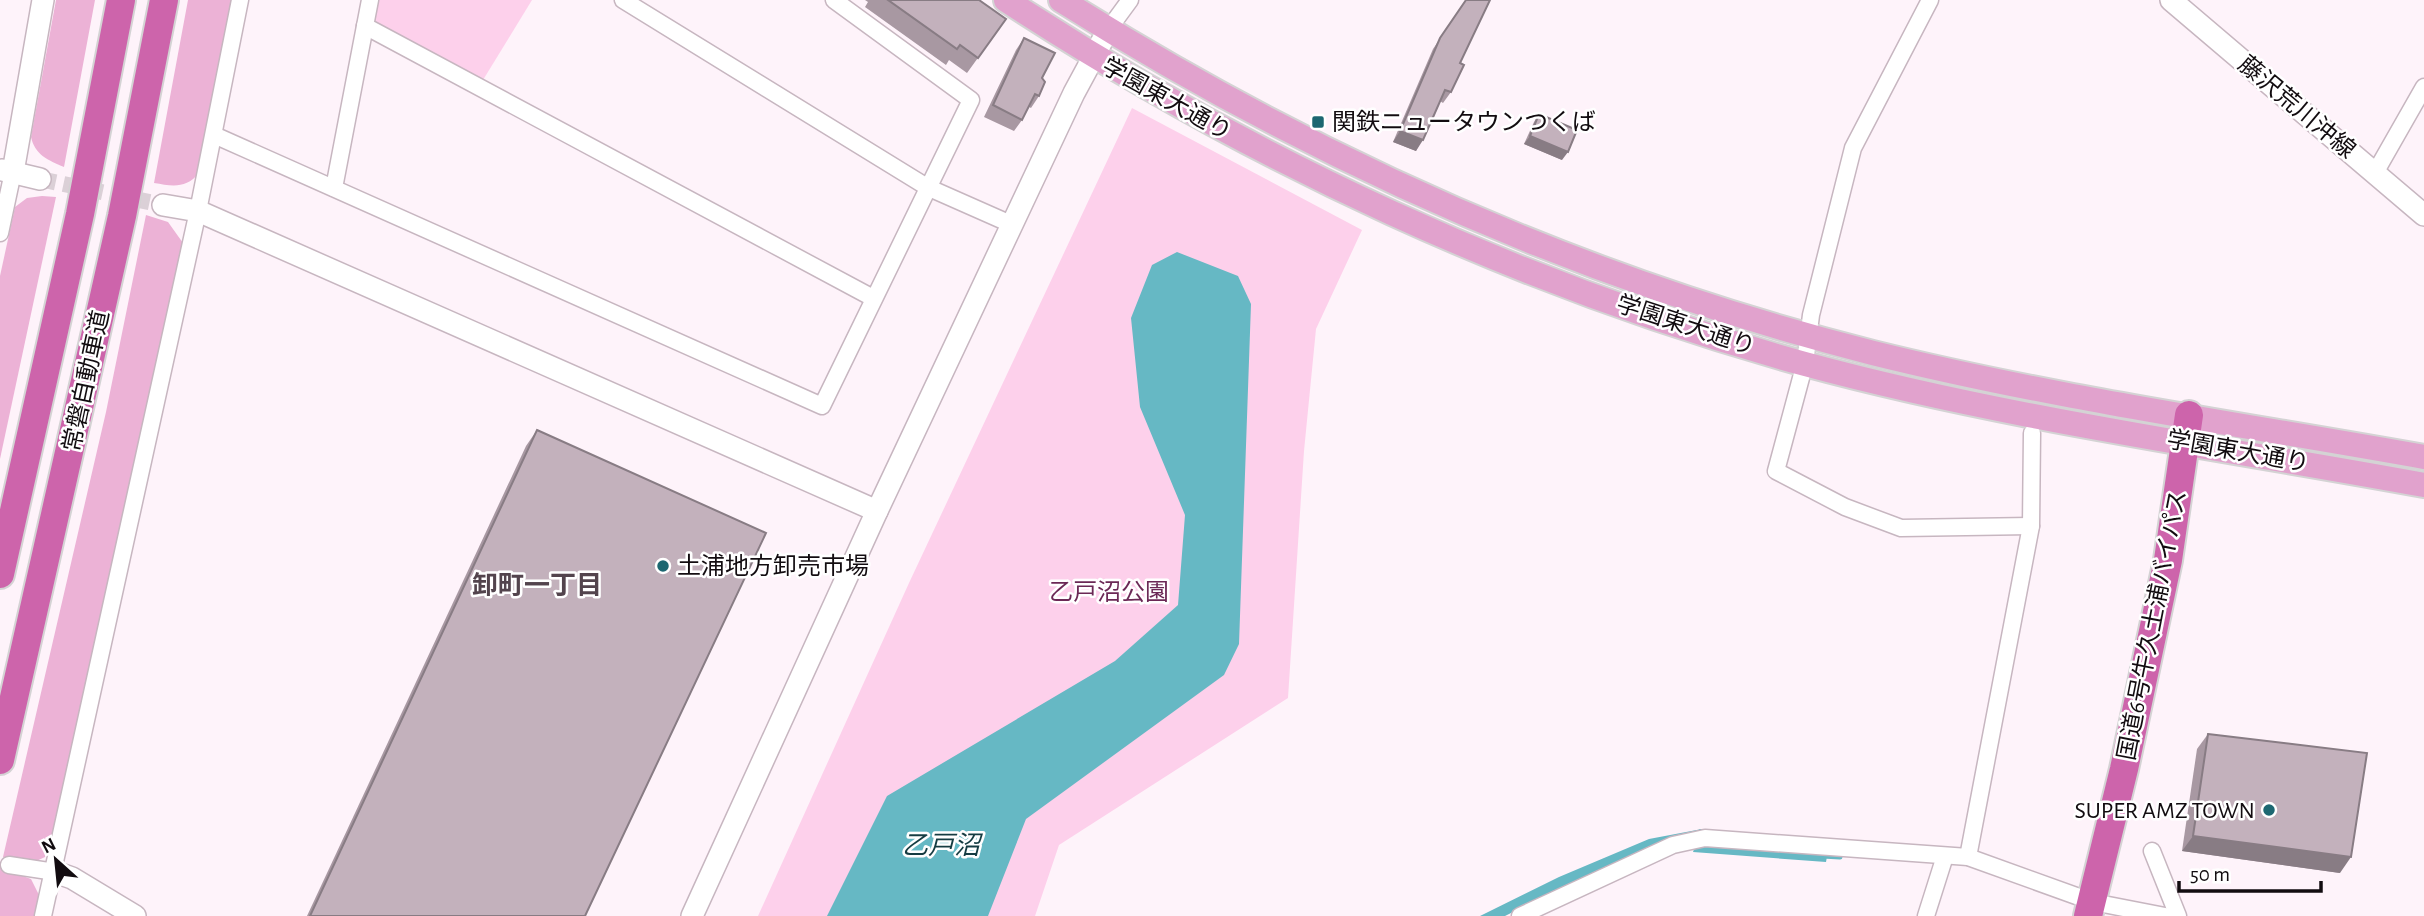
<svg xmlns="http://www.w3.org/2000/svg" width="2424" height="916" viewBox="0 0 2424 916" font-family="'Alegreya Sans','Noto Sans JP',sans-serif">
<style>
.green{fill:#fdd0eb}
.forest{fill:#ecb2d6}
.water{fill:#66b8c4}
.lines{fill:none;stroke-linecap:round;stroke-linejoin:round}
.stream{stroke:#66b8c4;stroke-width:5}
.street-tunnel{stroke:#dbd0d7;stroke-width:16;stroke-dasharray:16 8;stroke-linecap:butt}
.street-casing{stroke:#c7b6c0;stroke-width:19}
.secondary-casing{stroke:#c7b6c0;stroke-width:24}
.primary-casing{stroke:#d4d3d4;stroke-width:28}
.highway-casing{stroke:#d4d3d4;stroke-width:32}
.street{stroke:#fff;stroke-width:16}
.secondary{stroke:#fff;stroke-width:21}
.primary{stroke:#e1a2cd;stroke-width:24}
.highway{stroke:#cd64ab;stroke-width:28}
.wall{fill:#a898a2}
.shaded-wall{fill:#887c84}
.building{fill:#c3b1bc;stroke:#887c84;stroke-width:2}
.poi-dot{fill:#1c6771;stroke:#fff;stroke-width:2.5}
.labels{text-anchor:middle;stroke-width:5;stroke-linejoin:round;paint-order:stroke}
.street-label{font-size:24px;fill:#120c10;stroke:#fff}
.poi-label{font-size:24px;fill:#120c10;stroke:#fff;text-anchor:start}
.park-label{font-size:24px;fill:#6b2856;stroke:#fff}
.neighbourhood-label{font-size:26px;font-weight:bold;fill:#53444d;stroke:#fff}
.water-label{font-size:26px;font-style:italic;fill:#153c42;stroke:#fff}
</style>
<rect width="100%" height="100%" fill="#fef3fa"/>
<g class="green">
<path d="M375,0h157l-49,80 -113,-57z"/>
<path d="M1132,108l230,122 -46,99 -12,122 -16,247 -229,147 -24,71h-277l151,-333z"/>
</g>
<g class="forest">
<path d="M56,0h39l-31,167c-16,-7 -29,-12 -33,-30z"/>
<path d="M188,0h44l-33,173c-13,16 -27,13 -45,10z"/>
<path d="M42,196l14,1 -56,262v-183l15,-69 12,-9z"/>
<path d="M146,215l22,7 15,21 -130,597 -8,17 -13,6 -29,-6 103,-445z"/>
<path d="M0,868l31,11 8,16 -4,21h-35z"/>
</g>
<g class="water">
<path d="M1177,252l61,24 13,28 -12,340 -15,31 -198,144 -38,97h-161l60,-120 228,-135 63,-56 7,-90 -45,-108 -9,-89 21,-53z"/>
<path d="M1701,829l-138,58 -58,29h-25l79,-39 90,-38 53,-10 2,14 124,8 -2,11 -133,-10z"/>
</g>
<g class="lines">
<path class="stream" d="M1822,856l18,1"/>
<path class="street-tunnel" d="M40,179l123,26"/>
<g class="street-casing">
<g id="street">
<path d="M623,0l304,187 86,38"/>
<path d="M1930,0l-77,148 -42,167 -6,48 -29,108 69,36 56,21 130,-2"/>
<path d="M365,26l508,272"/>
<path d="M1108,30l22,-30"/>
<path d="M214,135l608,271 149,-306 -137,-100"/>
<path d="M2375,173l49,-86"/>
<path d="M334,188l36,-188"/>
<path d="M0,233l13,-61"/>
<path d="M2152,851l26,65"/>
<path d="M1968,857l63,-331 1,-93"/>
<path d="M9,865l46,7"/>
<path d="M43,916l155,-705 42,-211"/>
<path d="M1520,916l153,-71 32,-7 263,19 125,45 72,14"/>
<path d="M1926,916l19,-60"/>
</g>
</g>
<g class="secondary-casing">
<g id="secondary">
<path d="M2171,0l253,215"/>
<path d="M2,170l38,9"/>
<path d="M13,172l30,-172"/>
<path d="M163,205l35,6 679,300"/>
<path d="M55,872l17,6 63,38"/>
<path d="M692,916l185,-405 197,-418 34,-63"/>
</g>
</g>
<g class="primary-casing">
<g id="primary">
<path d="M1006,0c245,160 516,286 799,364 203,55 413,83 619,121"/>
<path d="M1061,0c251,158 524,280 812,353 181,45 367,71 551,104"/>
</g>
</g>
<g class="highway-casing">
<g id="highway">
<path d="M0,574l80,-360 41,-214"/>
<path d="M0,760l122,-544 42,-216"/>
<path d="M2088,916l36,-147 44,-209 21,-145"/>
</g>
</g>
<use href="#street" class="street"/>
<use href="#secondary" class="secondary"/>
<use href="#primary" class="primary"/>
<use href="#highway" class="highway"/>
</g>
<g class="wall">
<path d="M865,0h114l27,19 -39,54 -18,-13 -3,5 -81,-58 3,-5z"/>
<path d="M1466,0l-6,63 -9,29 -8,11 -3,-2 -24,50 -23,-9 40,-93z"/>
<path d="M1024,38l18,40 -3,18 -8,12 -2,-1 -7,13 -8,11 -30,-14 32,-67z"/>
<path d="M1539,114l23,46 -38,-16 10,-22z"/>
<path d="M537,430l48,486h-278l219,-470z"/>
<path d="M2208,734l132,139 -158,-22 15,-102z"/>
</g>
<g class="shaded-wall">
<path d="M1400,131l23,9 -7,11 -23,-9z"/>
<path d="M1530,136l38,16 -6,8 -38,-16z"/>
<path d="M2193,836l158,21 -11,16 -158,-22z"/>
</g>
<g class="building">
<path d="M888,0h91l27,19 -28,39 -18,-13 -3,4z"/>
<path d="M1466,0h24l-30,63 4,2 -13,27 -6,-2 -22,50 -23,-9 40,-93z"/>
<path d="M1024,38l31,15 -13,25 3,4 -6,14 -4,-2 -13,26 -29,-15z"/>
<path d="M1539,114l38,16 -9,22 -38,-16z"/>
<path d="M537,430l229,103 -181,383h-275z"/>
<path d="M2208,734l159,19 -16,104 -158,-21z"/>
</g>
<g class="poi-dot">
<rect x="1311" y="115" width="14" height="14" rx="3.5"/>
<circle cx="663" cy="566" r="7"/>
<circle cx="2269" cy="810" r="7"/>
</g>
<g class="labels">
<g class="street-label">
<text transform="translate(1167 99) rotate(29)" y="8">学園東大通り</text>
<text transform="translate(2297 107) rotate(40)" y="8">藤沢荒川沖線</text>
<text transform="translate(1686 325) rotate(18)" y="8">学園東大通り</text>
<text transform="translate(86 381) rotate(-78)" y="8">常磐自動車道</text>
<text transform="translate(2238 451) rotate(10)" y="8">学園東大通り</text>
<text transform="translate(2152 625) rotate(-79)" y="8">国道6号牛久土浦バイパス</text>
</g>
<g class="poi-label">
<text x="1332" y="130">関鉄ニュータウンつくば</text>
<text x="677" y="574">土浦地方卸売市場</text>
<text x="2255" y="818" text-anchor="end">SUPER AMZ TOWN</text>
</g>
<g class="park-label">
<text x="1109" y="600">乙戸沼公園</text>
</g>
<g class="neighbourhood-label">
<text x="537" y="594">卸町一丁目</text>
</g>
<g class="water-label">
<text x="941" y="854">乙戸沼</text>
</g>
</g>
<g transform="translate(56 860) rotate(333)" stroke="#ffffff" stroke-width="5" paint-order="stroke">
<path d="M0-5L12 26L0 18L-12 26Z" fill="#120c10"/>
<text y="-10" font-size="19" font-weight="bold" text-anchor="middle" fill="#120c10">N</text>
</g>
<path d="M2179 881v10h142v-10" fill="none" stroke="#120c10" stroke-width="3.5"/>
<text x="2190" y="881" font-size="21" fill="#120c10" stroke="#ffffff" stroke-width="5" paint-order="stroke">50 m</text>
</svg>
